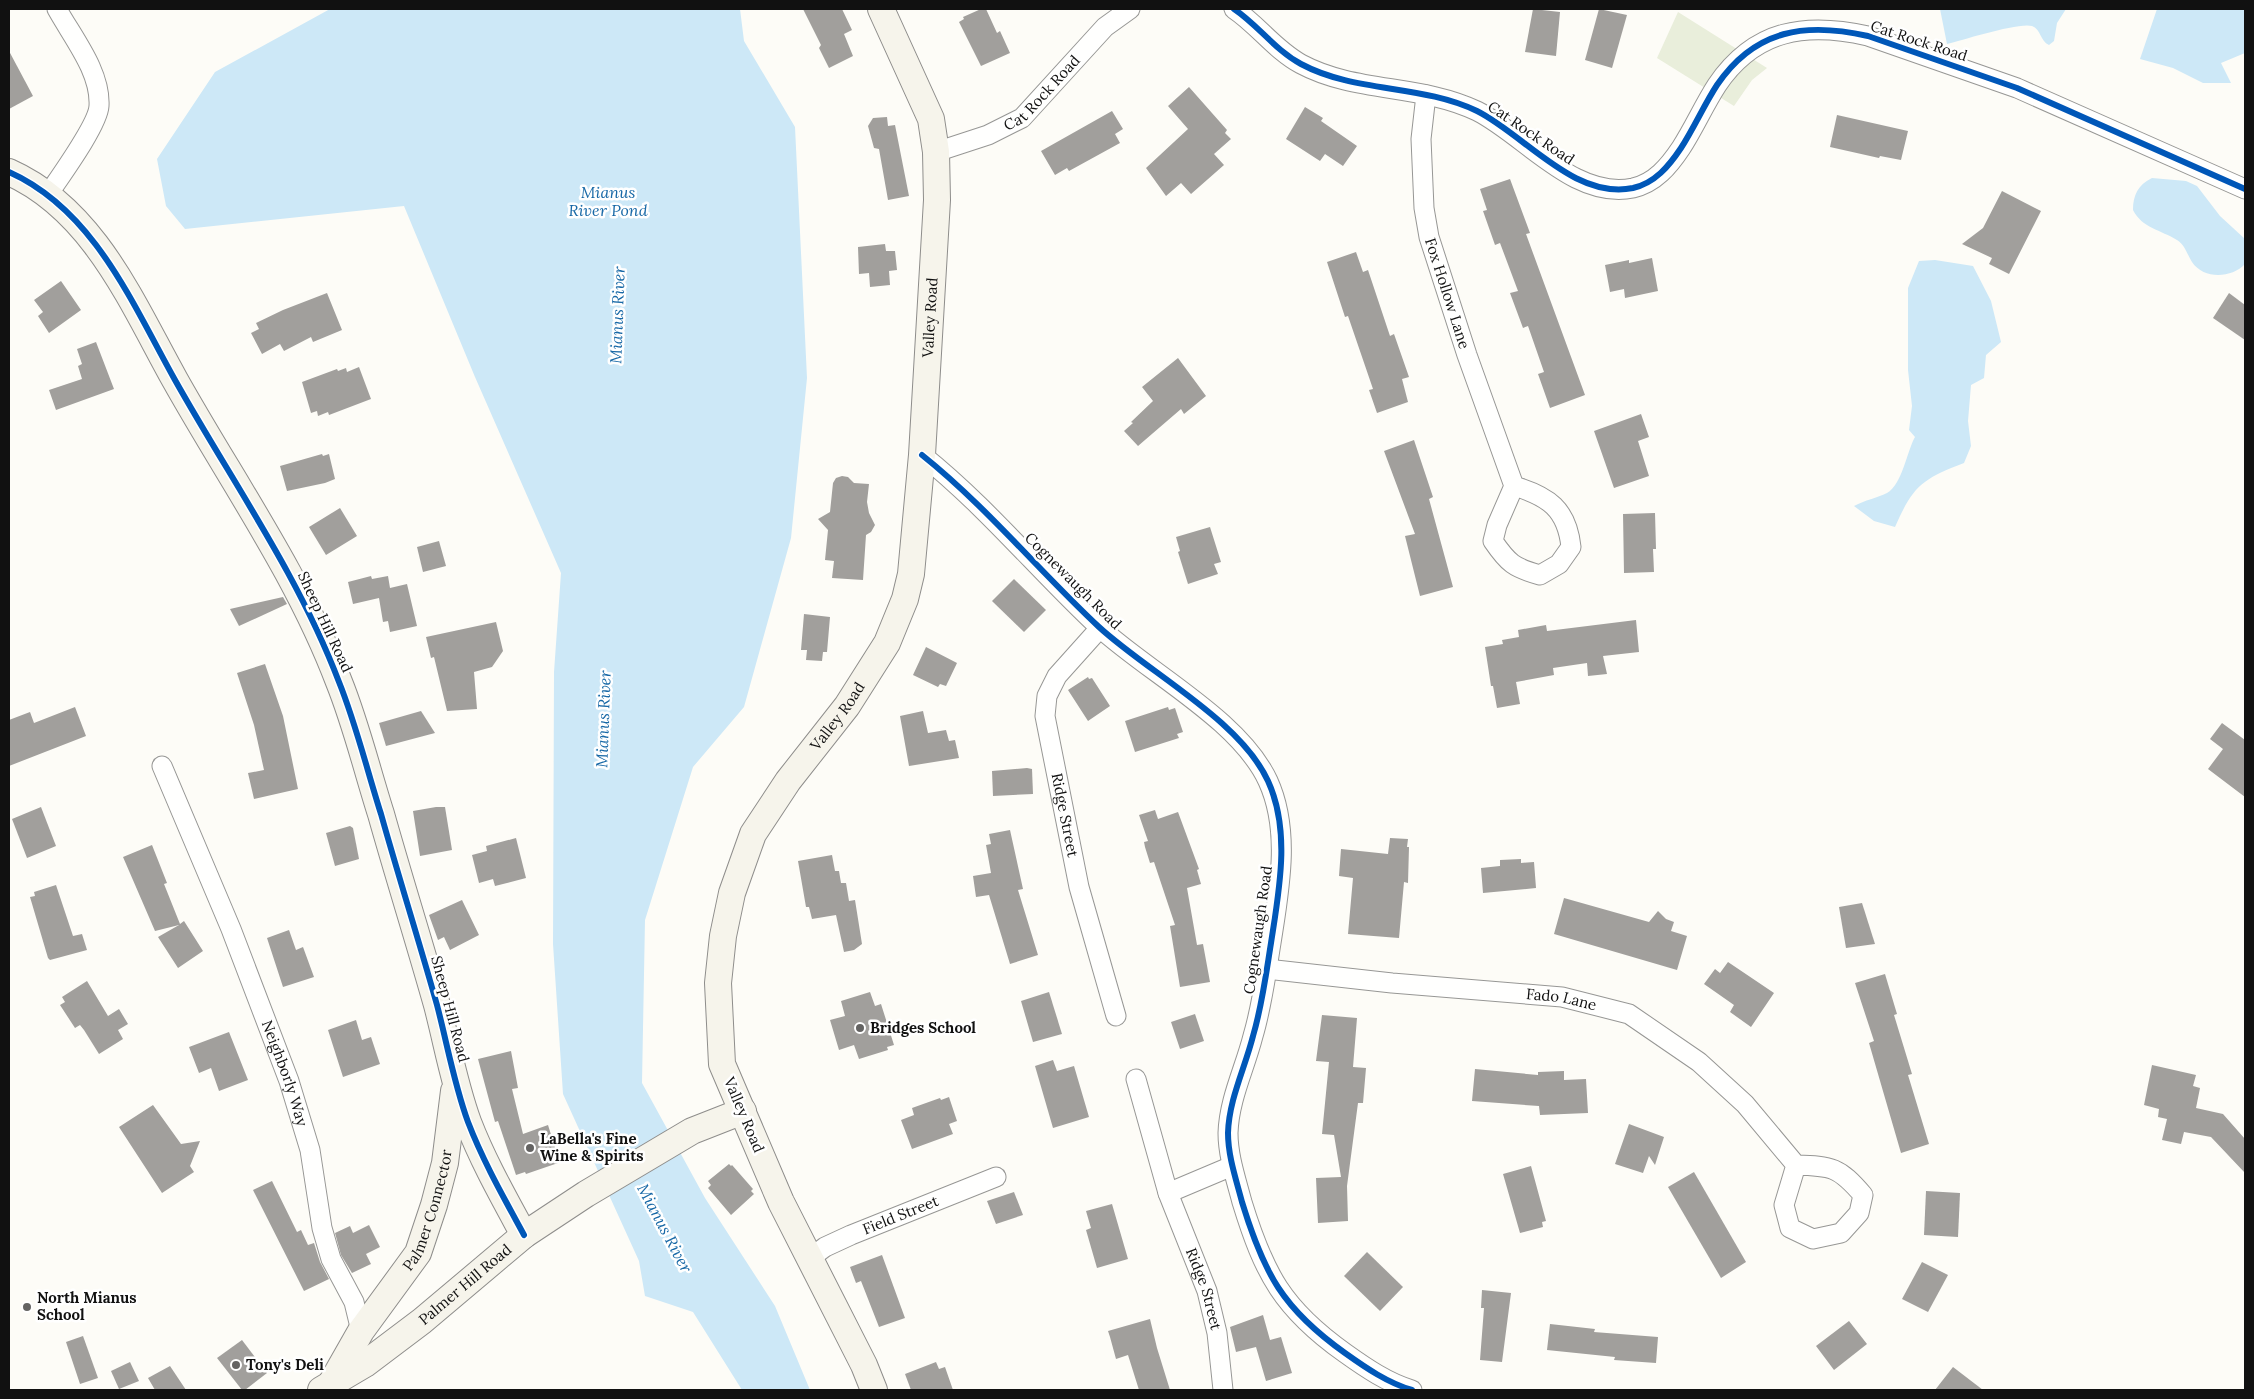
<svg xmlns="http://www.w3.org/2000/svg" width="2254" height="1399" viewBox="0 0 2254 1399" font-family="Lora,serif">
<style>
.cemetery{fill:#e9eedb}
.water{fill:#cde8f7}
.building{fill:#a19f9c}
.lines{fill:none;stroke-linecap:round;stroke-linejoin:round}
.street-casing{stroke:#979795;stroke-width:21}
.secondary-casing{stroke:#8e8d8b;stroke-width:28}
.street{stroke:#fffffe;stroke-width:19}
.secondary{stroke:#f6f4eb;stroke-width:26}
.cycleway-casing{stroke:#fff;stroke-width:9}
.cycleway{stroke:#0057b8;stroke-width:6}
.poi-dot{fill:#646362;stroke:#fff;stroke-width:2}
.labels{text-anchor:middle;stroke-width:5;stroke-linejoin:round;paint-order:stroke}
.street-label{font-size:15px;fill:#111;stroke:#fff}
.poi-label{font-size:15px;font-weight:bold;fill:#111;stroke:#fff;text-anchor:start}
.water-label{font-size:16px;font-style:italic;fill:#1768a6;stroke:#fff}
</style>
<rect width="100%" height="100%" fill="#fdfcf7"/>
<path class="cemetery" d="M1678,12l89,56 -15,12 -18,26 -77,-48z"/>
<g class="water">
<path d="M330,9h410l4,32 51,86 12,251 -16,160 -47,169 -51,60 -48,153 -3,163 63,115 70,108 35,84h-68l-49,-78 -48,-16 -6,-35 -76,-167 -10,-150 1,-272 7,-99 -86,-196 -71,-171 -219,23 -19,-23 -9,-47 58,-87z"/>
<path d="M1940,9h126l-9,14 -3,18 -5,4c-9,-4 -8,-16 -17,-19 -13,-4 -69,14 -85,18z"/>
<path d="M2157,9h88v44l-24,10 10,20h-28l-30,-15 -33,-9z"/>
<path d="M2152,178l34,3 11,5 23,30 25,23v25c-13,14 -41,16 -53,-2 -5,-8 -7,-17 -15,-22 -16,-10 -35,-12 -44,-30 0,-15 5,-25 19,-32z"/>
<path d="M1935,260l38,6 18,35 10,41 -15,13 -2,23 -13,7 -3,36 3,25 -7,17c-42,16 -51,23 -69,64l-21,-6 -20,-15c11,-6 23,-8 33,-13 15,-8 20,-42 28,-56l-6,-7 3,-24 -4,-36v-82l11,-27z"/>
</g>
<g class="building">
<path d="M803,9h39l10,21 -8,4 9,22 -24,12 -10,-20 2,-3z"/>
<path d="M981,9h5l11,24 3,-2 10,22 -29,13 -22,-44 5,-3 -1,-2z"/>
<path d="M1533,9l27,3 -4,44 -31,-4z"/>
<path d="M1599,9l28,6 -15,53 -27,-8z"/>
<path d="M9,51l24,45 -24,13z"/>
<path d="M1189,87l38,43 -2,3 6,6 -17,15 10,11 -33,29 -10,-11 -15,13 -20,-28 42,-39 -20,-23z"/>
<path d="M1305,107l18,11 -2,3 36,25 -14,20 -18,-12 -5,7 -34,-22z"/>
<path d="M1112,111l11,18 -8,5 5,9 -51,28 -2,-3 -12,7 -14,-24z"/>
<path d="M1837,115l71,16 -7,29 -21,-4 -1,2 -49,-11z"/>
<path d="M887,117l1,9 7,-1 14,71 -21,4 -9,-51 -5,-1 -6,-22 5,-8z"/>
<path d="M1510,179l20,54 -4,1 59,161 -35,13 -12,-34 6,-2 -16,-46 -5,2 -13,-35 8,-2 -18,-48 -5,2 -12,-34 4,-1 -7,-21z"/>
<path d="M2002,191l39,20 -32,63 -20,-10 3,-6 -30,-14 21,-16z"/>
<path d="M885,244l1,7h9l2,19 -8,1 1,14 -20,2 -1,-14 -10,1 -1,-27z"/>
<path d="M1356,252l7,20 5,-2 22,66 4,-2 15,43 -7,2 6,23 -31,11 -8,-23 4,-1 -25,-73 -3,1 -18,-55z"/>
<path d="M1652,258l6,33 -33,7 -1,-9 -14,3 -5,-27 24,-5v3z"/>
<path d="M61,281l20,29 -32,23 -11,-17 5,-4 -9,-12z"/>
<path d="M327,293l15,37 -29,12 -2,-5 -27,14 -4,-7 -18,10 -11,-21 8,-4 -3,-6 27,-13z"/>
<path d="M2229,293l16,12v35l-32,-22z"/>
<path d="M96,342l18,47 -58,21 -7,-20 33,-11 -4,-13 4,-2 -5,-15z"/>
<path d="M1178,358l28,38 -22,18 -3,-5 -43,37 -14,-15 9,-8 -2,-1 22,-21 -11,-14z"/>
<path d="M359,367l12,32 -42,16 -1,-3 -10,4 -1,-5 -6,2 -9,-31 35,-13 1,2 8,-3 1,4z"/>
<path d="M1641,414l8,23 -11,4 11,35 -35,12 -20,-57z"/>
<path d="M1414,440l19,57 -4,2 24,88 -33,9 -15,-60 10,-2 -31,-83z"/>
<path d="M322,454l1,2 6,-2 6,25 -10,4 -38,8 -7,-25z"/>
<path d="M842,476l6,1 6,6 15,1 -2,18 2,11 6,12 -4,7 -5,3 -3,45 -31,-2 2,-17 -9,-1 3,-30 -10,-11 12,-7 3,-29 3,-5z"/>
<path d="M340,508l17,28 -31,19 -17,-28z"/>
<path d="M1655,513l1,36h-3l1,23 -30,1 -1,-59z"/>
<path d="M1210,527l11,35 -7,2 4,10 -30,10 -10,-32 2,-1 -4,-14z"/>
<path d="M439,541l7,25 -23,6 -6,-25z"/>
<path d="M371,576l1,3 16,-3 2,12 17,-4 10,42 -27,6 -2,-11 -5,1 -4,-24 -26,6 -5,-22z"/>
<path d="M1014,579l32,31 -22,22 -32,-31z"/>
<path d="M283,597l4,7 -48,22 -9,-17z"/>
<path d="M804,614l26,3 -3,35h-4l-1,9 -16,-1 1,-10h-6z"/>
<path d="M1636,620l3,32 -36,4 4,18 -19,2 -1,-13 -34,5 1,7 -38,7 4,22 -23,4 -4,-22h-2l-6,-39 18,-3 -1,-4 17,-3 -1,-7 28,-5 1,6z"/>
<path d="M496,622l7,29 -11,16 -18,5 3,37 -30,2 -13,-54 -3,1 -5,-21z"/>
<path d="M926,647l31,16 -11,23 -6,-2 -2,3 -25,-12z"/>
<path d="M265,664l18,52 15,73 -44,10 -6,-26 16,-3 -10,-45 -17,-52z"/>
<path d="M1088,677l1,2 3,-1 18,28 -22,15 -20,-31z"/>
<path d="M75,707l11,29 -77,30v-46l21,-8 4,11z"/>
<path d="M1168,707l1,3 6,-2 8,24 -6,2 2,4 -44,14 -10,-31z"/>
<path d="M421,711l14,22 -49,13 -7,-23z"/>
<path d="M923,711l5,22 18,-3 3,11 6,-1 4,18 -50,8 -9,-50z"/>
<path d="M2222,723l23,17v57l-37,-28 15,-20 -13,-10z"/>
<path d="M1027,768l5,1 1,25 -40,2 -1,-25z"/>
<path d="M41,807l15,39 -29,12 -15,-39z"/>
<path d="M436,807h9l7,43 -32,6 -7,-45z"/>
<path d="M1155,810l3,9 20,-7 21,57 -2,1 4,14 -14,4 10,57 6,-1 7,38 -30,5 -10,-61 5,-1 -21,-63 -4,1 -5,-16 -1,-5 4,-1 -9,-26z"/>
<path d="M350,826l3,2 6,31 -24,7 -9,-33z"/>
<path d="M1010,830l13,59 -5,1 20,65 -28,9 -21,-69 -13,2 -3,-21 18,-3 -5,-28 5,-1 -2,-10z"/>
<path d="M516,838l10,40 -31,8 -2,-7 -14,4 -7,-28 15,-4 -1,-5z"/>
<path d="M1390,838l18,1 -1,8h2l-1,36 -4,-1 -5,56 -51,-4 5,-56 -14,-2 2,-27 47,5z"/>
<path d="M152,845l15,38 -3,1 16,40 4,-3 19,30 -25,17 -20,-31 21,-12 -24,6 -32,-74z"/>
<path d="M832,855l3,16h4l2,12h5l3,18 6,-1 7,44 -8,6 -10,2 -8,-37 -24,4 -3,-12h-3l-8,-46z"/>
<path d="M1521,859v4l13,-1 2,26 -53,5 -2,-25 19,-2v-6z"/>
<path d="M56,885l17,51 9,-2 5,16 -37,10 -2,-2 -18,-61 5,-1 -1,-4z"/>
<path d="M1564,898l85,24 9,-11 8,8 8,3 -3,9 16,5 -10,34 -123,-36z"/>
<path d="M462,900l17,35 -29,15 -6,-13 -6,3 -9,-25z"/>
<path d="M1862,903l13,41 -29,4 -7,-41z"/>
<path d="M289,930l7,20 7,-3 11,30 -31,10 -16,-49z"/>
<path d="M1728,962l46,31 -23,34 -21,-15 4,-7 -30,-21 11,-15 5,4z"/>
<path d="M1885,974l12,40 -3,1 18,59 -4,1 21,69 -28,9 -32,-110 5,-2 -19,-58z"/>
<path d="M87,981l21,35 11,-7 9,15 -10,6 5,9 -24,15 -15,-24 -4,-5 -5,3 -15,-23 5,-3 -3,-5z"/>
<path d="M870,992l5,14 6,-2 13,41 -7,2 1,3 -29,9 -5,-14 -15,5 -9,-30 15,-4 -4,-15z"/>
<path d="M1049,992l13,42 -29,8 -12,-41z"/>
<path d="M1195,1014l9,27 -24,8 -9,-27z"/>
<path d="M1322,1015l35,3 -4,49 13,1 -3,35h-5l-11,83 1,35 -30,2 -2,-45 25,-1 -7,-42 -12,-1 7,-72 -13,-1z"/>
<path d="M356,1020l6,20 9,-3 9,27 -37,13 -15,-47z"/>
<path d="M229,1032l19,48 -29,11 -8,-23 -12,5 -10,-26z"/>
<path d="M511,1051l7,37 -6,1 11,45 25,-9 10,32 -2,1 2,5 -32,11 -1,-2 -9,3 -18,-54 -3,1 -17,-63z"/>
<path d="M1053,1060l4,11 17,-5 15,51 -36,11 -18,-62z"/>
<path d="M2152,1065l44,10 -3,11 7,2 -4,20 27,6 22,25v34l-34,-36 -27,-5 -3,12 -19,-4 5,-21 -9,-2 1,-8 -15,-4z"/>
<path d="M1475,1069l63,6v-3l26,-1v9l22,-1 2,34 -48,2 -1,-9 -67,-5z"/>
<path d="M949,1097l8,24 -8,3 4,10 -41,15 -11,-29 13,-5 -2,-7 28,-10 1,2z"/>
<path d="M153,1105l28,39 19,-3 -10,25 4,6 -32,21 -43,-66z"/>
<path d="M1629,1124l35,13 -9,28 -6,-9 -6,17 -28,-9z"/>
<path d="M729,1164l2,2 1,-1 21,24 -2,2 3,3 -23,21 -23,-27 3,-3 -3,-4z"/>
<path d="M1531,1166l15,55 -4,1 1,5 -23,6 -17,-59z"/>
<path d="M1694,1172l52,90 -25,16 -53,-91z"/>
<path d="M272,1181l25,51 4,-2 7,15 6,-2 6,19 9,17 -25,12 -51,-101z"/>
<path d="M1926,1191l34,2 -2,44 -34,-2z"/>
<path d="M1014,1192l9,23 -27,9 -9,-23z"/>
<path d="M1112,1204l16,55 -31,9 -11,-38 5,-2 -5,-17z"/>
<path d="M369,1225l11,22 -14,7 5,10 -19,9 -11,-18 -6,-22 15,-7 3,7z"/>
<path d="M1367,1252l36,35 -23,24 -36,-35z"/>
<path d="M882,1255l23,63 -26,9 -18,-46 -5,2 -6,-16z"/>
<path d="M1922,1262l26,13 -20,37 -26,-13z"/>
<path d="M1482,1290l29,3 -9,69 -22,-2 4,-52h-3z"/>
<path d="M1263,1315l7,25 11,-3 11,36 -26,8 -10,-34 -20,5 -6,-25z"/>
<path d="M1150,1319l7,29 13,42h-31l-11,-35 -12,4 -6,-22 -2,-6z"/>
<path d="M1849,1321l18,23 -33,26 -18,-24z"/>
<path d="M1550,1324l45,5 -1,3 64,5 -2,26 -42,-3 1,-3 -68,-7z"/>
<path d="M83,1336l15,42 -18,6 -14,-42z"/>
<path d="M242,1340l25,33 -22,17h-3l-25,-32z"/>
<path d="M130,1362l9,19 -20,8 -8,-18z"/>
<path d="M936,1362l3,7 6,-2 8,23h-42l-6,-16z"/>
<path d="M170,1366l16,24h-31l-7,-12z"/>
<path d="M1953,1367l30,23h-48z"/>
</g>
<g class="lines">
<g class="street-casing">
<g id="street">
<path d="M1234,9c24,16 41,41 67,55 54,29 120,20 176,47 48,24 97,89 156,77 22,-5 36,-22 48,-40 13,-20 23,-43 36,-63 38,-56 89,-63 151,-49l149,52 228,101"/>
<path id="s1" d="M1426,95l-5,44 3,69 5,29 38,118 47,131c34,10 53,23 57,61l-12,17 -19,11c-26,-7 -32,-12 -47,-34l4,-16 17,-39"/>
<path id="s2" d="M936,152l52,-17 34,-17 83,-91 25,-18"/>
<path d="M47,196c12,-18 51,-71 52,-90 2,-34 -26,-68 -42,-97"/>
<path d="M922,455c65,52 117,116 177,172 50,46 141,93 169,154 23,50 11,110 3,162 -5,31 -9,63 -18,93 -8,32 -24,63 -25,97 0,23 8,46 14,69 22,72 41,107 103,151 21,15 43,30 67,37"/>
<path id="s3" d="M1100,628l-43,48 -10,20 -2,20 34,171 37,129"/>
<path id="s4" d="M162,766l69,163 58,152 21,69 12,78 9,31 23,43 7,29"/>
<path id="s5" d="M1267,969l125,14 170,14 67,17 70,48 46,42 51,61c36,1 43,2 67,30l-4,18 -18,20 -28,6 -23,-11 -6,-23 12,-40"/>
<path id="s6" d="M1136,1079l32,114 39,98 10,42 6,57"/>
<path d="M1168,1193l64,-27"/>
<path id="s7" d="M809,1259l16,-12 26,-12 145,-58"/>
</g>
</g>
<g class="secondary-casing">
<g id="secondary">
<path d="M9,172c85,38 123,131 166,208 56,100 123,194 164,302 17,42 28,88 42,132 18,64 38,127 56,191 10,38 17,79 31,117 15,39 36,76 56,113"/>
<path id="s8" d="M332,1382l29,-51 57,-78 16,-48 11,-42 9,-72"/>
<path id="s9" d="M321,1390l44,-26 57,-43 102,-86 62,-41 106,-63 51,-20"/>
<path id="s10" d="M874,1390l-10,-25 -83,-163 -59,-138 -4,-81 5,-47 9,-43 21,-59 35,-53 59,-75 40,-63 18,-44 6,-25 11,-119 15,-255 -1,-48 -5,-33 -50,-110"/>
</g>
</g>
<use href="#street" class="street"/>
<use href="#secondary" class="secondary"/>
<g class="cycleway-casing">
<g id="cycleway">
<path d="M1234,9c24,16 41,41 67,55 54,29 120,20 176,47 48,24 97,89 156,77 22,-5 36,-22 48,-40 13,-20 23,-43 36,-63 38,-56 89,-63 151,-49l149,52 228,101"/>
<path d="M9,172c85,38 123,131 166,208 56,100 123,194 164,302 17,42 28,88 42,132 18,64 38,127 56,191 10,38 17,79 31,117 15,39 36,76 56,113"/>
<path d="M922,455c65,52 117,116 177,172 50,46 141,93 169,154 23,50 11,110 3,162 -5,31 -9,63 -18,93 -8,32 -24,63 -25,97 0,23 8,46 14,69 22,72 41,107 103,151 21,15 43,30 67,37"/>
</g>
</g>
<use href="#cycleway" class="cycleway"/>
</g>
<g class="poi-dot">
<circle cx="860" cy="1028" r="5"/>
<circle cx="530" cy="1148" r="5"/>
<circle cx="27" cy="1307" r="5"/>
<circle cx="236" cy="1365" r="5"/>
</g>
<g class="labels">
<g class="street-label">
<text transform="translate(1919 41) rotate(18)" y="5">Cat Rock Road</text>
<text dy="5" stroke="none"><textPath href="#s2" startOffset="124">Cat Rock Road</textPath></text>
<text transform="translate(1531 133) rotate(34)" y="5">Cat Rock Road</text>
<text dy="5" stroke="none"><textPath href="#s1" startOffset="202">Fox Hollow Lane</textPath></text>
<text dy="5" stroke="none"><textPath href="#s10" startOffset="1159">Valley Road</textPath></text>
<text transform="translate(1073 581) rotate(45)" y="5">Cognewaugh Road</text>
<text transform="translate(325 622) rotate(65)" y="5">Sheep Hill Road</text>
<text dy="5" stroke="none"><textPath href="#s10" startOffset="740">Valley Road</textPath></text>
<text dy="5" stroke="none"><textPath href="#s3" startOffset="208">Ridge Street</textPath></text>
<text transform="translate(1258 930) rotate(-82)" y="5">Cognewaugh Road</text>
<text dy="5" stroke="none"><textPath href="#s5" startOffset="296">Fado Lane</textPath></text>
<text transform="translate(450 1009) rotate(75)" y="5">Sheep Hill Road</text>
<text dy="5" stroke="none"><textPath href="#s4" startOffset="331">Neighborly Way</textPath></text>
<text transform="translate(744 1115) rotate(67)" y="5">Valley Road</text>
<text dy="5" stroke="none"><textPath href="#s8" startOffset="199">Palmer Connector</textPath></text>
<text dy="5" stroke="none"><textPath href="#s7" startOffset="102">Field Street</textPath></text>
<text dy="5" stroke="none"><textPath href="#s9" startOffset="179">Palmer Hill Road</textPath></text>
<text dy="5" stroke="none"><textPath href="#s6" startOffset="221">Ridge Street</textPath></text>
</g>
<g class="poi-label">
<text x="870" y="1033">Bridges School</text>
<text x="540" y="1144">LaBella's Fine<tspan x="540" dy="17">Wine &amp; Spirits</tspan></text>
<text x="37" y="1303">North Mianus<tspan x="37" dy="17">School</tspan></text>
<text x="246" y="1370">Tony's Deli</text>
</g>
<g class="water-label">
<text x="608" y="198">Mianus<tspan x="608" dy="18">River Pond</tspan></text>
<text transform="translate(617 315) rotate(-88)" y="6">Mianus River</text>
<text transform="translate(603 719) rotate(-88)" y="6">Mianus River</text>
<text transform="translate(665 1228) rotate(62)" y="6">Mianus River</text>
</g>
</g>
<rect width="2254" height="1399" fill="none" stroke="#111111" stroke-width="20"/>
</svg>
